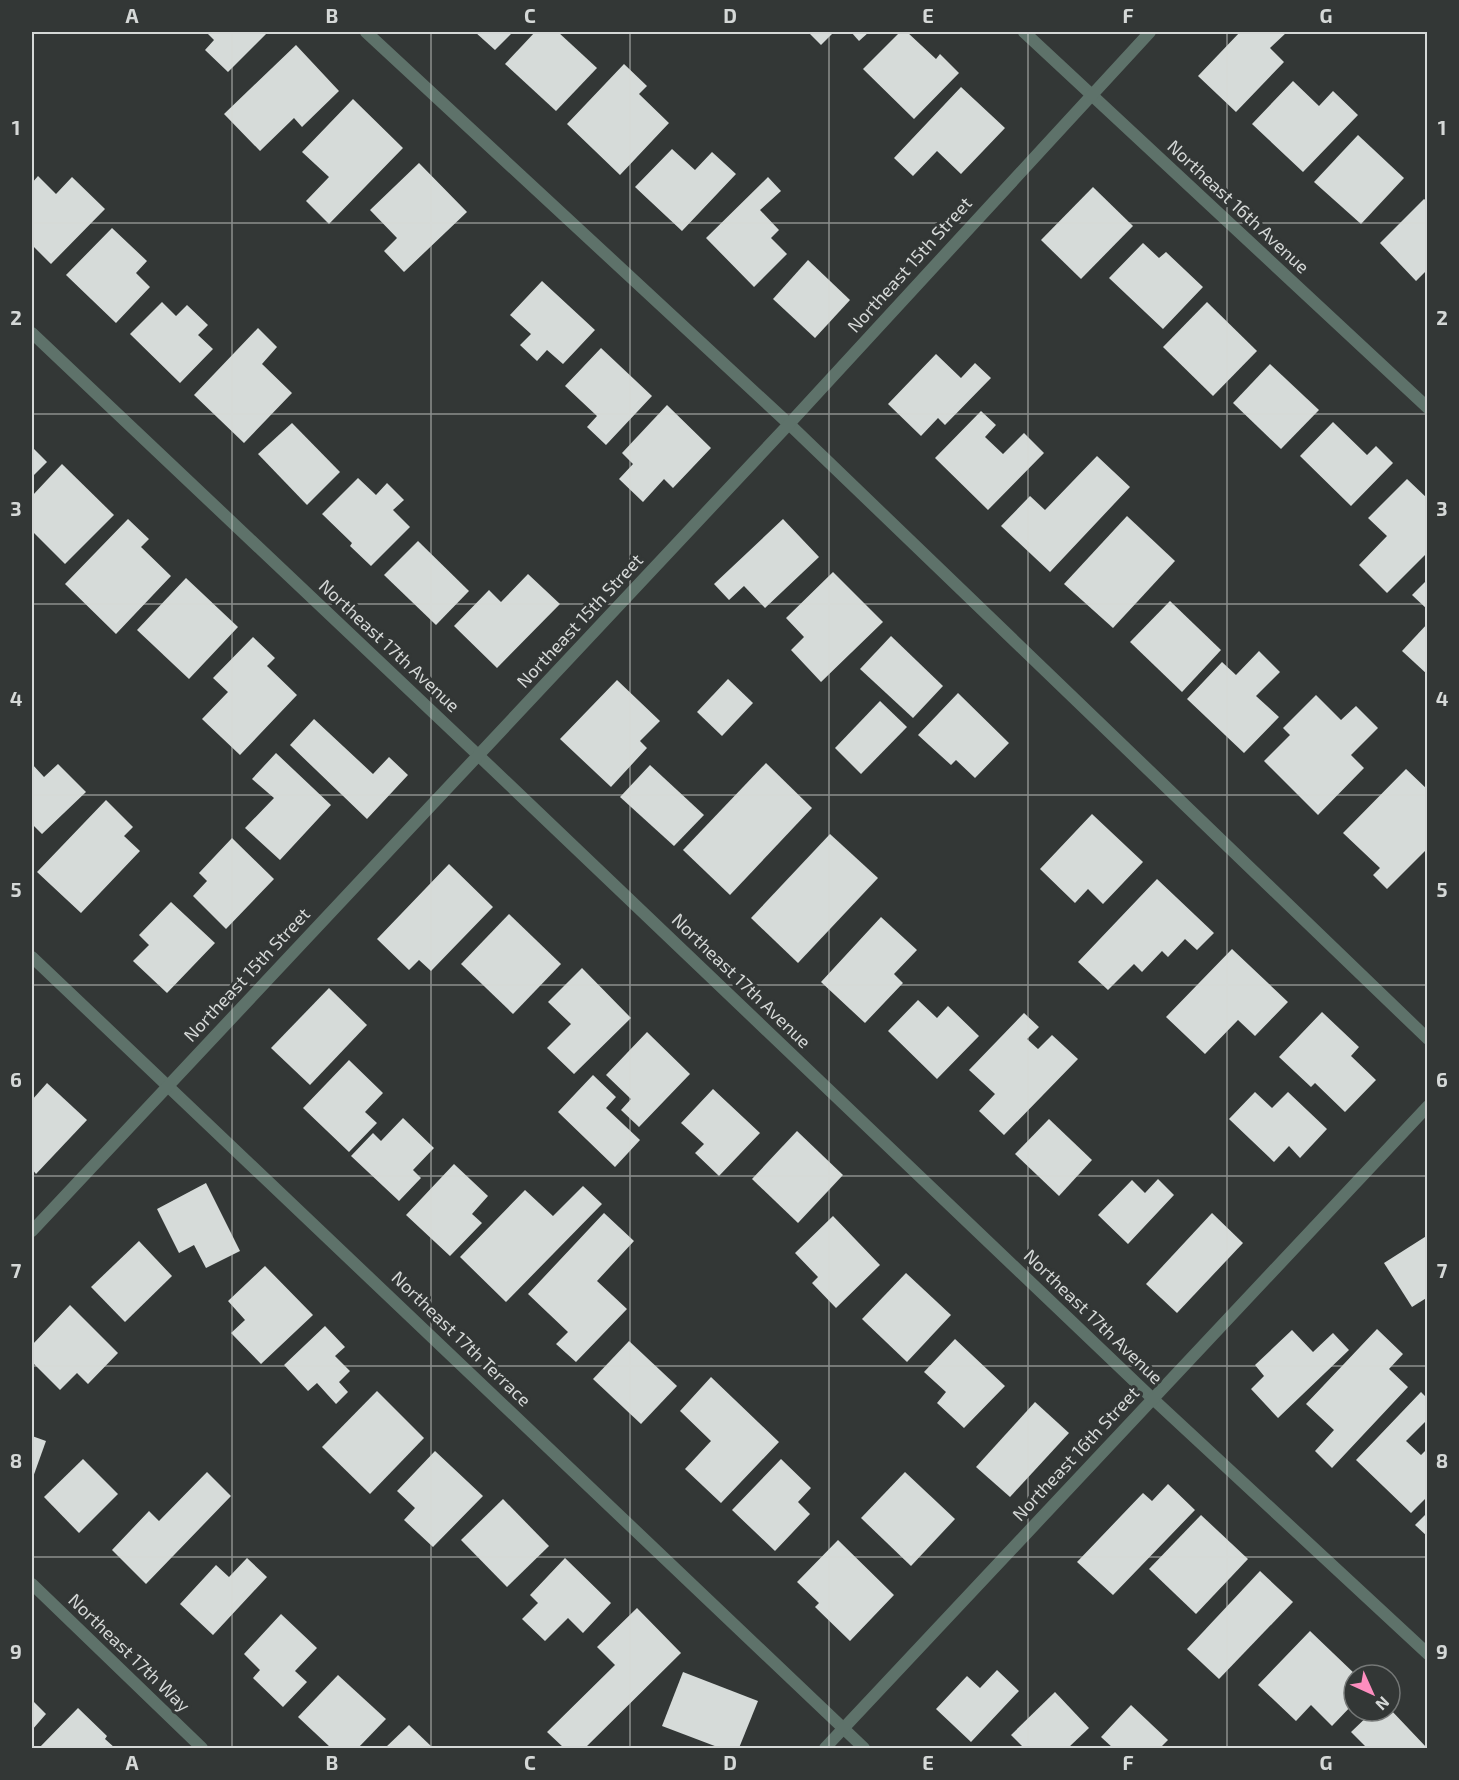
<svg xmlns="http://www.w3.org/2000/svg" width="1459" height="1780" viewBox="0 0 1459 1780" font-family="'Exo 2',sans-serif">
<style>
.building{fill:#d6dbd9}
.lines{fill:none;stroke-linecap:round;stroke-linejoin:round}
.minor{stroke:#5e726a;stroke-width:12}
.grid{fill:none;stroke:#d5d8d7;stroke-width:1.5;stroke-opacity:0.55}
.labels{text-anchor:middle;stroke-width:6;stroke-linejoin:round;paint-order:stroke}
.street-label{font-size:18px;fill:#d5d8d7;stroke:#333736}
.neatline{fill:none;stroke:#d5d8d7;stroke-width:2}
.grid-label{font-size:20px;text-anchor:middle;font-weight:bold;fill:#d5d8d7}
</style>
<rect width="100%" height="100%" fill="#333736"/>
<g class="building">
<path d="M206,32h62l-40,40 -23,-22 9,-10z"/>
<path d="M475,32h38l-18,18z"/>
<path d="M535,32h23l39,36 -41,43 -51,-47z"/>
<path d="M808,32h26l-13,13z"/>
<path d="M851,32h18l-10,9z"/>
<path d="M900,32h7l29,27 4,-5 19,19 -45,46 -51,-50z"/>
<path d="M1240,32h47l-17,16 14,14 -48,50 -38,-36z"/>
<path d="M296,45l43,46 -37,36 -8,-9 -34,33 -36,-37z"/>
<path d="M624,64l23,22 -8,8 30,29 -49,52 -53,-51z"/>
<path d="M1293,81l26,25 14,-15 25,24 -55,57 -51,-48z"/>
<path d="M961,87l44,41 -44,46 -24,-23 -24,25 -19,-18z"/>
<path d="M353,99l50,49 -74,76 -23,-23 23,-24 -27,-25z"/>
<path d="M1358,135l46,43 -43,46 -47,-42z"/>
<path d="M672,149l23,21 17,-18 24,22 -54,57 -47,-44z"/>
<path d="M419,163l48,49 -63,60 -20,-21 13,-13 -27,-28z"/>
<path d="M38,176l18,18 16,-17 33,32 -54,55 -19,-19v-62z"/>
<path d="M768,177l13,14 -21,19 19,20 -8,8 16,16 -33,33 -48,-49z"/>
<path d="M1093,187l40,39 -52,53 -40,-39z"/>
<path d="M1424,199l4,3v71l-2,-2 -10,10 -36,-38z"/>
<path d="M112,228l35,33 -11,12 14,14 -34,36 -50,-48z"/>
<path d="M1143,243l16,15 7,-6 37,35 -40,42 -54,-51z"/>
<path d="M808,260l42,40 -35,38 -42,-39z"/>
<path d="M542,281l53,49 -32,34 -16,-14 -10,11 -17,-16 11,-11 -21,-19z"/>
<path d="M162,302l14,14 11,-11 21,20 -10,10 15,14 -33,34 -50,-49z"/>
<path d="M1207,302l50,49 -44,45 -50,-49z"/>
<path d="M258,328l19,19 -15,17 30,29 -48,50 -50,-48z"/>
<path d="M601,348l51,48 -46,49 -19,-18 10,-11 -32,-30z"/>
<path d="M936,354l25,24 14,-15 16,15 -46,47 -7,-7 -17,18 -33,-32z"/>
<path d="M1270,364l49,46 -38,39 -48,-46z"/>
<path d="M667,405l44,43 -38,40 -9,-9 -21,23 -24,-23 14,-15 -11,-11z"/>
<path d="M981,411l15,14 -11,12 18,17 21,-21 20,20 -56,57 -53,-52z"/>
<path d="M1333,422l34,33 9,-9 17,17 -42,43 -51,-50z"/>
<path d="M292,423l48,49 -33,33 -49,-51z"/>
<path d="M32,447l15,15 -15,15z"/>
<path d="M1097,456l33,31 -80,85 -49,-46 29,-30 15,14z"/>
<path d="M62,464l52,51 -49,49 -33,-33v-35z"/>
<path d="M358,478l18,17 11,-12 17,17 -11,10 17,17 -39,39 -21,-20 2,-3 -30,-29z"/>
<path d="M1407,479l21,20v53l-41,41 -28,-28 28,-29 -19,-18z"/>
<path d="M1127,516l48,45 -62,67 -49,-44z"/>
<path d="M128,519l21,20 -8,8 30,29 -55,58 -51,-50z"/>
<path d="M783,519l36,38 -54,51 -21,-22 -15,14 -15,-16z"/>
<path d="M418,541l51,50 -33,34 -52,-50z"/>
<path d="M833,572l50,50 -62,60 -30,-32 13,-13 -18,-19z"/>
<path d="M528,574l32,30 -63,64 -43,-42 35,-36 12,12z"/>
<path d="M186,578l52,49 -49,52 -52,-49z"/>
<path d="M1428,579v31l-16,-15z"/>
<path d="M1170,601l51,49 -39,42 -52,-50z"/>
<path d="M1428,623v52l-26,-24z"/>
<path d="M891,636l52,50 -30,32 -53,-49z"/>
<path d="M253,637l22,21 -8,8 30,29 -57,60 -38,-36 26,-27 -15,-14z"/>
<path d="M1259,651l21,21 -24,24 23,21 -35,36 -57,-54 35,-37 14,13z"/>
<path d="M728,679l25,24 -31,33 -25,-24z"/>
<path d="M617,680l43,41 -20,20 7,7 -36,39 -51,-48z"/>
<path d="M958,693l51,50 -34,35 -19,-18 -5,5 -33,-30z"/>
<path d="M1316,695l25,25 15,-14 22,22 -27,27 13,13 -46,47 -54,-54 26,-26 -7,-7z"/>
<path d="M880,701l27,26 -46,47 -26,-26z"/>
<path d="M314,719l59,55 16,-17 19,18 -41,44 -77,-74z"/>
<path d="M276,753l55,52 -51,55 -35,-32 29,-30 -22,-19z"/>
<path d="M766,763l46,45 -82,87 -47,-45z"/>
<path d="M32,764l12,13 14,-13 28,28 -44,42 -10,-10z"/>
<path d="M650,765l54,50 -30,31 -54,-49z"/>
<path d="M1406,769l22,21v34l-3,2 3,3v19l-41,41 -14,-14 7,-7 -37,-35z"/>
<path d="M106,800l27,27 -9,9 16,15 -59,62 -44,-41z"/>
<path d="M1092,814l51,48 -40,42 -15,-15 -13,14 -35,-34z"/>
<path d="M830,834l48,44 -80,85 -47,-45z"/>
<path d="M232,838l42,41 -48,50 -33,-33 14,-15 -8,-8z"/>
<path d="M449,864l44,43 -62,64 -12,-11 -10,10 -32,-31z"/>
<path d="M1157,879l57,54 -17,17 -12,-11 -17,18 -6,-6 -20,21 -8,-8 -26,26 -30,-28z"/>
<path d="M171,902l44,41 -48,50 -34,-32 16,-16 -10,-10z"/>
<path d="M509,914l52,50 -48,50 -52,-50z"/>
<path d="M881,917l36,33 -23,24 9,9 -38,40 -44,-41z"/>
<path d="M1232,949l56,53 -33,34 -17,-16 -33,34 -39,-37z"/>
<path d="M582,968l49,50 -57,56 -27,-26 24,-24 -23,-22z"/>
<path d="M329,988l38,37 -57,60 -39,-37z"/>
<path d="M918,1000l19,18 11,-12 31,30 -42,43 -49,-48z"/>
<path d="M1322,1012l37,35 -8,9 25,24 -31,32 -30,-29 -4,4 -32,-30z"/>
<path d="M1024,1013l15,14 -12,12 11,10 14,-14 26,24 -74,76 -25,-24 16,-17 -26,-24z"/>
<path d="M647,1032l43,42 -51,53 -18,-17 10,-11 -25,-24z"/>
<path d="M349,1060l34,33 -18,19 12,11 -28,29 -46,-44z"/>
<path d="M593,1075l23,22 -10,11 34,32 -25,27 -57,-55z"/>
<path d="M47,1083l40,37 -51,54 -4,-5v-69z"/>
<path d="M713,1089l47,44 -41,43 -24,-23 9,-9 -23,-21z"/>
<path d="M1255,1092l17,16 16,-16 39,37 -27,29 -11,-12 -15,16 -45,-43z"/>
<path d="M403,1118l31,30 -21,22 8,8 -22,23 -48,-45 22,-23 8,8z"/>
<path d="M1049,1119l43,41 -33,36 -44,-42z"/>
<path d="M797,1131l46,44 -45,48 -46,-44z"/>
<path d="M454,1164l34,32 -16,18 10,9 -32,33 -44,-41z"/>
<path d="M1158,1179l16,16 -46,49 -30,-29 34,-35 13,13z"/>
<path d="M206,1183l34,68 -34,17 -12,-23 -15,8 -22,-44z"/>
<path d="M583,1186l19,18 -96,98 -46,-45 65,-67 28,26z"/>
<path d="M604,1213l30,28 -37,40 30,28 -51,53 -20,-18 12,-12 -40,-38z"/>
<path d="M1212,1213l31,30 -66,70 -31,-29z"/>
<path d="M833,1216l47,49 -44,43 -24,-25 6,-6 -23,-24z"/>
<path d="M1428,1235v62l-16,10 -28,-44z"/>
<path d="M139,1241l33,35 -47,46 -34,-35z"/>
<path d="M265,1266l48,49 -52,49 -30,-31 14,-13 -17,-19z"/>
<path d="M906,1273l45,42 -44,47 -45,-43z"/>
<path d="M70,1305l48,48 -30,31 -11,-11 -17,17 -28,-28v-17z"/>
<path d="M325,1326l20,21 -10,9 15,15 -11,11 9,10 -12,12 -19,-21 -9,8 -24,-26z"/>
<path d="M1377,1329l26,25 -14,15 19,18 -76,81 -17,-17 19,-21 -28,-26z"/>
<path d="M1292,1330l21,22 20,-19 16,17 -71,68 -27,-29 13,-13 -9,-11z"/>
<path d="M955,1339l50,47 -41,42 -27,-25 9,-11 -22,-20z"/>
<path d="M629,1341l48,45 -36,38 -48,-45z"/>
<path d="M711,1377l68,65 -58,61 -36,-34 26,-28 -31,-30z"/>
<path d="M377,1391l47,47 -54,56 -48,-47z"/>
<path d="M1421,1392l7,7v20l-22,22 15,14 7,-7v48l-17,17 -55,-53z"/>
<path d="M1035,1402l34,31 -59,64 -34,-30z"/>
<path d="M32,1436l14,5 -14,39z"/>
<path d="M435,1451l48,45 -50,51 -29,-27 11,-12 -18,-17z"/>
<path d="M83,1459l35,35 -39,39 -35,-36z"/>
<path d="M781,1459l30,29 -13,14 12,12 -35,37 -43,-41z"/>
<path d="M207,1472l24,24 -85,88 -34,-34 37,-39 10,10z"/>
<path d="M905,1472l50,47 -44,47 -50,-48z"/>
<path d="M1168,1484l27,26 -82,85 -36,-33 66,-69 9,8z"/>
<path d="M503,1499l46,47 -42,41 -46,-47z"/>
<path d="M1428,1512v25l-13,-12z"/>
<path d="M1201,1515l47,44 -52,55 -47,-45z"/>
<path d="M838,1540l56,55 -44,46 -35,-34 4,-4 -22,-21z"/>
<path d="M247,1558l20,19 -54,58 -33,-31 36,-39 13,12z"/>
<path d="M565,1558l46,45 -28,30 -15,-15 -23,23 -23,-22 16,-16 -8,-8z"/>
<path d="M1260,1571l33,31 -74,77 -32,-30z"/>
<path d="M637,1608l44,45 -96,95h-21l-17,-16 68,-67 -18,-18z"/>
<path d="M281,1614l36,34 -22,23 12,11 -24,25 -30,-29 7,-8 -16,-16z"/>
<path d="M1310,1631l46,44h-2v28l-22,23 -21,-21 -15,16 -38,-36z"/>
<path d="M997,1670l22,21 -48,51 -35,-33 31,-33 13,12z"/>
<path d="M683,1672l75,29 -19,47h-19l-58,-22z"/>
<path d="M338,1675l48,44 -28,29h-27l-33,-31z"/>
<path d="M1055,1692l34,36 -21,20h-44l-13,-13z"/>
<path d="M32,1700l14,14 -14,16z"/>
<path d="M1131,1705l37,35 -8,8h-47l-12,-11z"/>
<path d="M78,1708l29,28 -2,3 10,9h-76z"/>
<path d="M1390,1709l37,39h-60l-16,-16 22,-21h17z"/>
<path d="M409,1725l24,23h-48z"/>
</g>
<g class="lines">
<g class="minor">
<path d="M366,32l423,392 639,615"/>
<path d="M1024,32l404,376"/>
<path d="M32,333l446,422 675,644 275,255"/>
<path d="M32,957l832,791"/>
<path d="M32,1231l757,-807 361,-392"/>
<path d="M32,1584l170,164"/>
<path d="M825,1748l603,-642"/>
</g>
</g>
<path class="grid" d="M232,32v1716M431,32v1716M630,32v1716M829,32v1716M1028,32v1716M1227,32v1716M32,223h1396M32,414h1396M32,604h1396M32,795h1396M32,985h1396M32,1176h1396M32,1366h1396M32,1557h1396"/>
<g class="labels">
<g class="street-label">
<text transform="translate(1238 207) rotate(43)" y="6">Northeast 16th Avenue</text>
<text transform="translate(910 265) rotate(-48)" y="6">Northeast 15th Street</text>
<text transform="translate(580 621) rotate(-47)" y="6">Northeast 15th Street</text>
<text transform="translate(389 646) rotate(43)" y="6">Northeast 17th Avenue</text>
<text transform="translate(247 975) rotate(-47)" y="6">Northeast 15th Street</text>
<text transform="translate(741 981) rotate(44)" y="6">Northeast 17th Avenue</text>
<text transform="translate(1093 1317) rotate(44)" y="6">Northeast 17th Avenue</text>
<text transform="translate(461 1339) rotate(44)" y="6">Northeast 17th Terrace</text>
<text transform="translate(1076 1454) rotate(-47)" y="6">Northeast 16th Street</text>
<text transform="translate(129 1653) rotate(44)" y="6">Northeast 17th Way</text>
</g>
</g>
<rect width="1459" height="1780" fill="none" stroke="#333736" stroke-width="66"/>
<g transform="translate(1372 1693) rotate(135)"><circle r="28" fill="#333736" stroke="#747776" stroke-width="1.5"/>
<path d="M0-4.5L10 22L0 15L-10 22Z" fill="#fd8ebf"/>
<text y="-9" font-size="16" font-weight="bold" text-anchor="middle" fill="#d5d8d7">N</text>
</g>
<rect x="33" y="33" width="1393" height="1714" class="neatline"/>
<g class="grid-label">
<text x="132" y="23">A</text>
<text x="332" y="23">B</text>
<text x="530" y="23">C</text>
<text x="730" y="23">D</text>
<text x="928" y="23">E</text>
<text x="1128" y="23">F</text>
<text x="1326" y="23">G</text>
<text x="16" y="135">1</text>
<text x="1442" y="135">1</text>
<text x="16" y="325">2</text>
<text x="1442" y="325">2</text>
<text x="16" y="516">3</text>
<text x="1442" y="516">3</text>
<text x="16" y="706">4</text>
<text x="1442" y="706">4</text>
<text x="16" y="897">5</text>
<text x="1442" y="897">5</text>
<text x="16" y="1087">6</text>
<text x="1442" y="1087">6</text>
<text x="16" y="1278">7</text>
<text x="1442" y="1278">7</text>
<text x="16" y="1468">8</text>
<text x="1442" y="1468">8</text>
<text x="16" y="1659">9</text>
<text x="1442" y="1659">9</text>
<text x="132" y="1770">A</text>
<text x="332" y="1770">B</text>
<text x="530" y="1770">C</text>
<text x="730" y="1770">D</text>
<text x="928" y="1770">E</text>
<text x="1128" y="1770">F</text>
<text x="1326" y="1770">G</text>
</g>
</svg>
